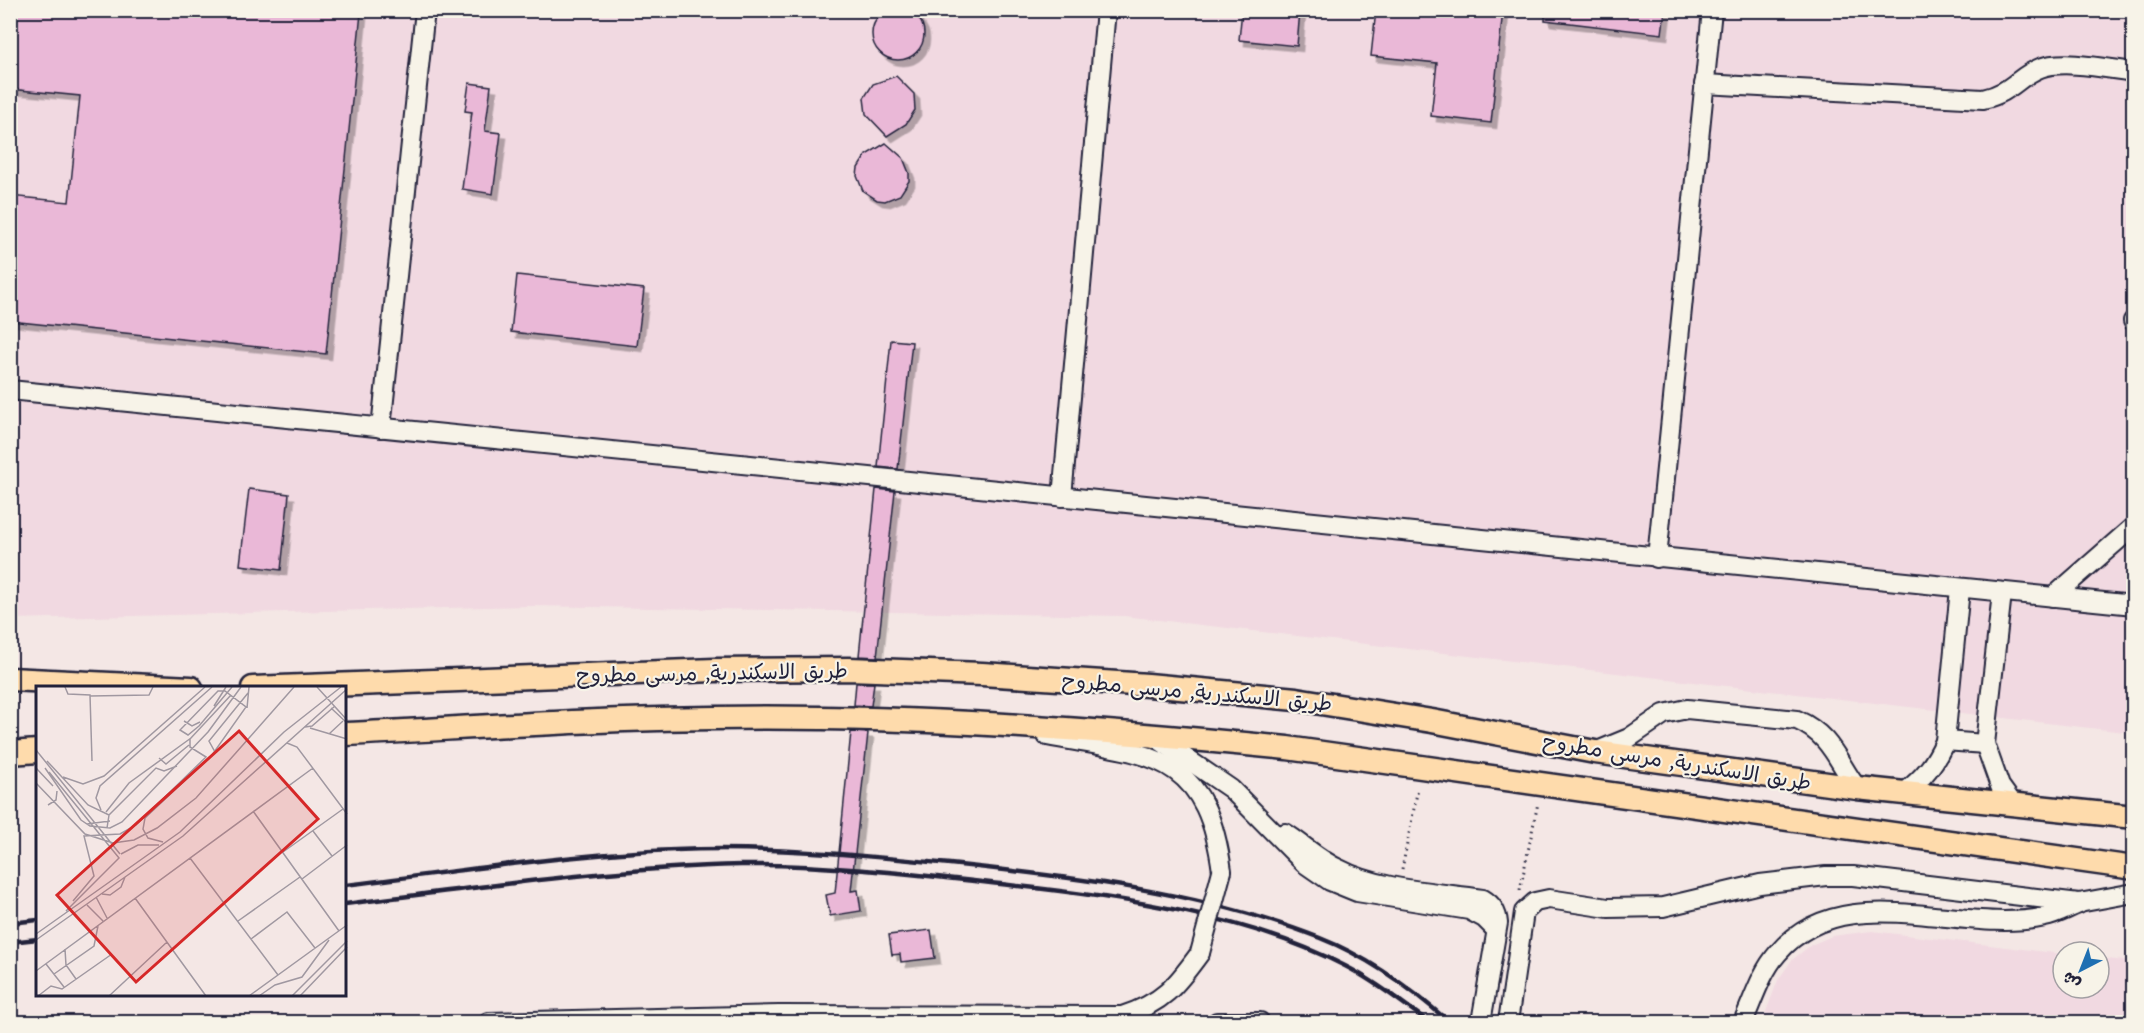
<svg xmlns="http://www.w3.org/2000/svg" width="2144" height="1033" viewBox="0 0 2144 1033" font-family="Kalam,'Playpen Sans Arabic',sans-serif">
<style>
.built{fill:#f1d9e1}
.building{fill:#eab8d7;stroke:#22223b;stroke-width:1.5;filter:url(#shadow)}
.lines{fill:none;stroke-linecap:round;stroke-linejoin:round}
.minor-casing{stroke:#22223b;stroke-width:22}
.major-casing{stroke:#22223b;stroke-width:27}
.path{stroke:#22223b;stroke-width:3;stroke-dasharray:1.5 4.5;stroke-linecap:butt}
.minor{stroke:#f7f3e8;stroke-width:18}
.major{stroke:#fedbac;stroke-width:22}
.rail{stroke:#22223b;stroke-width:4.5}
.minor-bridge-casing{stroke:#22223b;stroke-width:22;stroke-linecap:butt}
.minor-bridge{stroke:#f7f3e8;stroke-width:18}
.labels{text-anchor:middle;stroke-width:4.5;stroke-linejoin:round;paint-order:stroke}
.street-label{font-size:21px;fill:#22223b;stroke:#f7f3e8}
.inset-road{fill:none;stroke:#a098a1;stroke-width:1.5}
.view{fill:#d62828;fill-opacity:0.15;stroke:#d62828;stroke-width:3}
.inset-edge{fill:none;stroke:#22223b;stroke-width:3}
</style>
<defs>
<filter id="shadow"><feDropShadow dx="5.5" dy="5.5" stdDeviation="0" flood-color="#0004"/></filter>
</defs>
<rect width="100%" height="100%" fill="#f4e7e5"/>
<filter id="ink" filterUnits="userSpaceOnUse"><feTurbulence type="fractalNoise" baseFrequency=".0167" numOctaves="2"/><feDisplacementMap in="SourceGraphic" scale="12" xChannelSelector="R" yChannelSelector="G"/><feConvolveMatrix kernelMatrix="1 2 1 2 8 2 1 2 1" color-interpolation-filters="sRGB"/></filter>
<g filter="url(#ink)">
<g class="built">
<path d="M10,11h2123v722l-1009,-117 -594,-10 -519,13z"/>
<path d="M1872,931l191,23v34h36v-30l34,4v60h-371l16,-42 14,-20 19,-15 21,-9z"/>
</g>
<g class="building">
<circle cx="898" cy="34" r="26"/>
<path d="M10,10h323l28,3 -35,341 -316,-33v-125l59,6 11,-106 -70,-7z"/>
<path d="M1242,10h58l-3,36 -58,-6z"/>
<path d="M1376,10h127l-12,113 -60,-7 6,-53 -66,-7z"/>
<path d="M1545,10h120l-3,24 -117,-14z"/>
<path d="M896,76l18,18 1,16 -9,14 -19,12 -21,-22 -2,-16 9,-14z"/>
<path d="M469,83l22,3 -6,45 16,2 -8,61 -31,-5 10,-77 -7,-1z"/>
<path d="M886,143l17,15 6,15v8l-9,14 -15,6 -8,-1 -14,-9 -6,-15 1,-8 8,-13z"/>
<path d="M517,275l127,14 -7,57 -126,-14z"/>
<path d="M891,340l21,2 -14,127 -20,-2z"/>
<path d="M249,489l40,5 -8,76 -41,-5z"/>
<path d="M876,489l19,2 -18,166 -18,-1z"/>
<path d="M856,683h18l-3,23 -17,-1z"/>
<path d="M851,732l17,1 -17,158 7,-1 3,21 -31,5 -4,-21 9,-2z"/>
<path d="M931,930l4,28 -34,4 -1,-8 -8,1 -3,-20z"/>
</g>
<g class="lines">
<g class="minor-casing">
<g id="minor">
<path d="M1704,84l279,15c30,-7 34,-22 57,-31 23,-9 69,1 94,4"/>
<path d="M2133,321h1"/>
<path d="M10,390l2124,215"/>
<path d="M381,428l44,-418"/>
<path d="M1062,497l44,-487"/>
<path d="M1657,558l55,-548"/>
<path d="M2002,593l-17,151 15,42 13,18"/>
<path d="M2053,597l81,-71"/>
<path d="M1047,736c102,19 159,14 175,135"/>
<path d="M1155,737l76,52 73,74 26,18 27,11 112,18 15,8 12,12"/>
<path d="M1945,741l40,3"/>
<path d="M1595,752l34,-14 35,-24 23,-5 110,11c34,15 40,41 60,68"/>
<path d="M1904,793c19,-15 31,-29 41,-52l15,-152"/>
<path d="M1285,833c18,11 34,27 54,36 39,21 100,23 144,30 10,6 14,13 15,24l-17,99"/>
<path d="M489,1022l290,-7 343,1c41,-13 54,-30 78,-63"/>
<path d="M1217,1022h43"/>
<path d="M1508,1022l16,-110 11,-10 14,-3 59,9 55,-1 97,-23 66,-8h27l226,27 55,-10"/>
<path d="M1743,1022c10,-22 18,-50 35,-69 66,-77 182,-17 267,-36 11,-2 23,-9 34,-13"/>
</g>
</g>
<g class="major-casing">
<g id="major">
<path d="M10,679l181,9"/>
<path d="M253,688l462,-18 134,-1 133,5 166,11 148,14 136,22 163,31 262,36 277,29"/>
<path d="M345,734c123,-6 246,-15 369,-16 192,-3 383,11 573,30l847,120"/>
<path d="M10,753l28,-2"/>
</g>
</g>
<g class="path">
<path d="M1402,869l16,-81"/>
<path d="M1520,890l18,-87"/>
</g>
<use href="#minor" class="minor"/>
<use href="#major" class="major"/>
<g class="rail">
<path d="M345,885c110,-13 220,-31 331,-35 91,-4 183,5 274,14 124,13 253,28 370,74 46,18 92,51 129,84"/>
<path d="M345,904c131,-16 264,-36 396,-39 90,-1 179,10 268,20 110,12 238,30 336,81 30,15 57,37 84,56"/>
<path d="M10,923l28,-3"/>
<path d="M10,942l28,-3"/>
</g>
<g class="minor-bridge-casing">
<path id="minor-bridge" d="M1200,953l22,-82"/>
</g>
<use href="#minor-bridge" class="minor-bridge"/>
</g>
</g>
<g class="labels">
<g class="street-label">
<text transform="translate(712 673) rotate(-1)" y="7">طريق الاسكندرية, مرسى مطروح</text>
<text transform="translate(1197 692) rotate(5)" y="7">طريق الاسكندرية, مرسى مطروح</text>
<text transform="translate(1677 762) rotate(9)" y="7">طريق الاسكندرية, مرسى مطروح</text>
</g>
</g>
<g transform="translate(36 686)">
<rect width="310" height="310" fill="#f4e7e5"/>
<path class="inset-road" d="M29,1l3,7 22,1 2,66M281,1l30,33M54,10l59,-1 4,-8M178,20l12,-19M211,22l2,-21M295,22l16,15M148,35l8,5 8,-4M163,40l33,-39M269,41l7,-1 23,-20M274,42l37,11M172,46l33,-45M293,48l14,-13M251,57l10,4 50,67M0,64l84,104M179,66l-6,-11 39,-48M123,72l7,6 23,-19M11,75l41,44 21,10 -2,13M0,82l17,18M9,82l36,52 9,6 20,2 12,-6 86,-90M13,86l70,86 -53,53M27,91l20,7 21,-8 101,-89M0,97l49,51 28,9 21,-3 23,-12 39,-30 98,-111M12,119l8,-5 1,-9M65,124l-5,-12 4,-12 112,-99M217,125l86,120M70,126l23,-29 62,-45M73,129l47,-47 8,3 13,-5M51,138l23,-3M277,145l19,25M127,156l-15,-4 -5,-9 2,-11 67,-63 34,-48 -21,-16h-7l-38,39 8,5 11,-9M247,166l60,-43M85,168l17,-9h21M154,172l88,117M266,193l45,-34M66,208l8,1 11,-8 4,-10M60,211l11,21M99,212l71,98M37,215l21,-25 -10,-40 36,-2 16,-9 70,-68 -16,-10v-8l41,-44M51,219l16,16M202,235l62,-44M0,248l144,-102 104,-100 57,-45M215,253l36,-27 28,36M0,254l147,-104 164,-147M29,263l1,16 10,14M10,278l18,23M0,285l277,-203M18,288l40,-28 4,-20M2,310l13,-10 11,3 50,-35M73,310l58,-54M213,310l98,-71M223,310l16,-11 27,-8 27,-37M256,310l55,-55M264,310l47,-49"/>
<path class="view" d="M203,45l79,88 -182,163 -79,-87z"/>
<rect width="310" height="310" class="inset-edge"/>
</g>
<rect width="2144" height="1033" fill="none" stroke="#f7f3e8" stroke-width="36"/>
<rect x="18" y="18" width="2108" height="997" fill="none" stroke="#22223b" stroke-width="2" filter="url(#ink)"/>
<g transform="translate(2081 970) rotate(222)"><circle r="28" fill="#f7f3e8" stroke="#a29fa3" stroke-width="1.5"/>
<path d="M0-4.5L10 22L0 15L-10 22Z" fill="#1f6fb2"/>
<text y="-9" font-size="16" font-weight="bold" text-anchor="middle" fill="#22223b">ش</text>
</g>
</svg>
